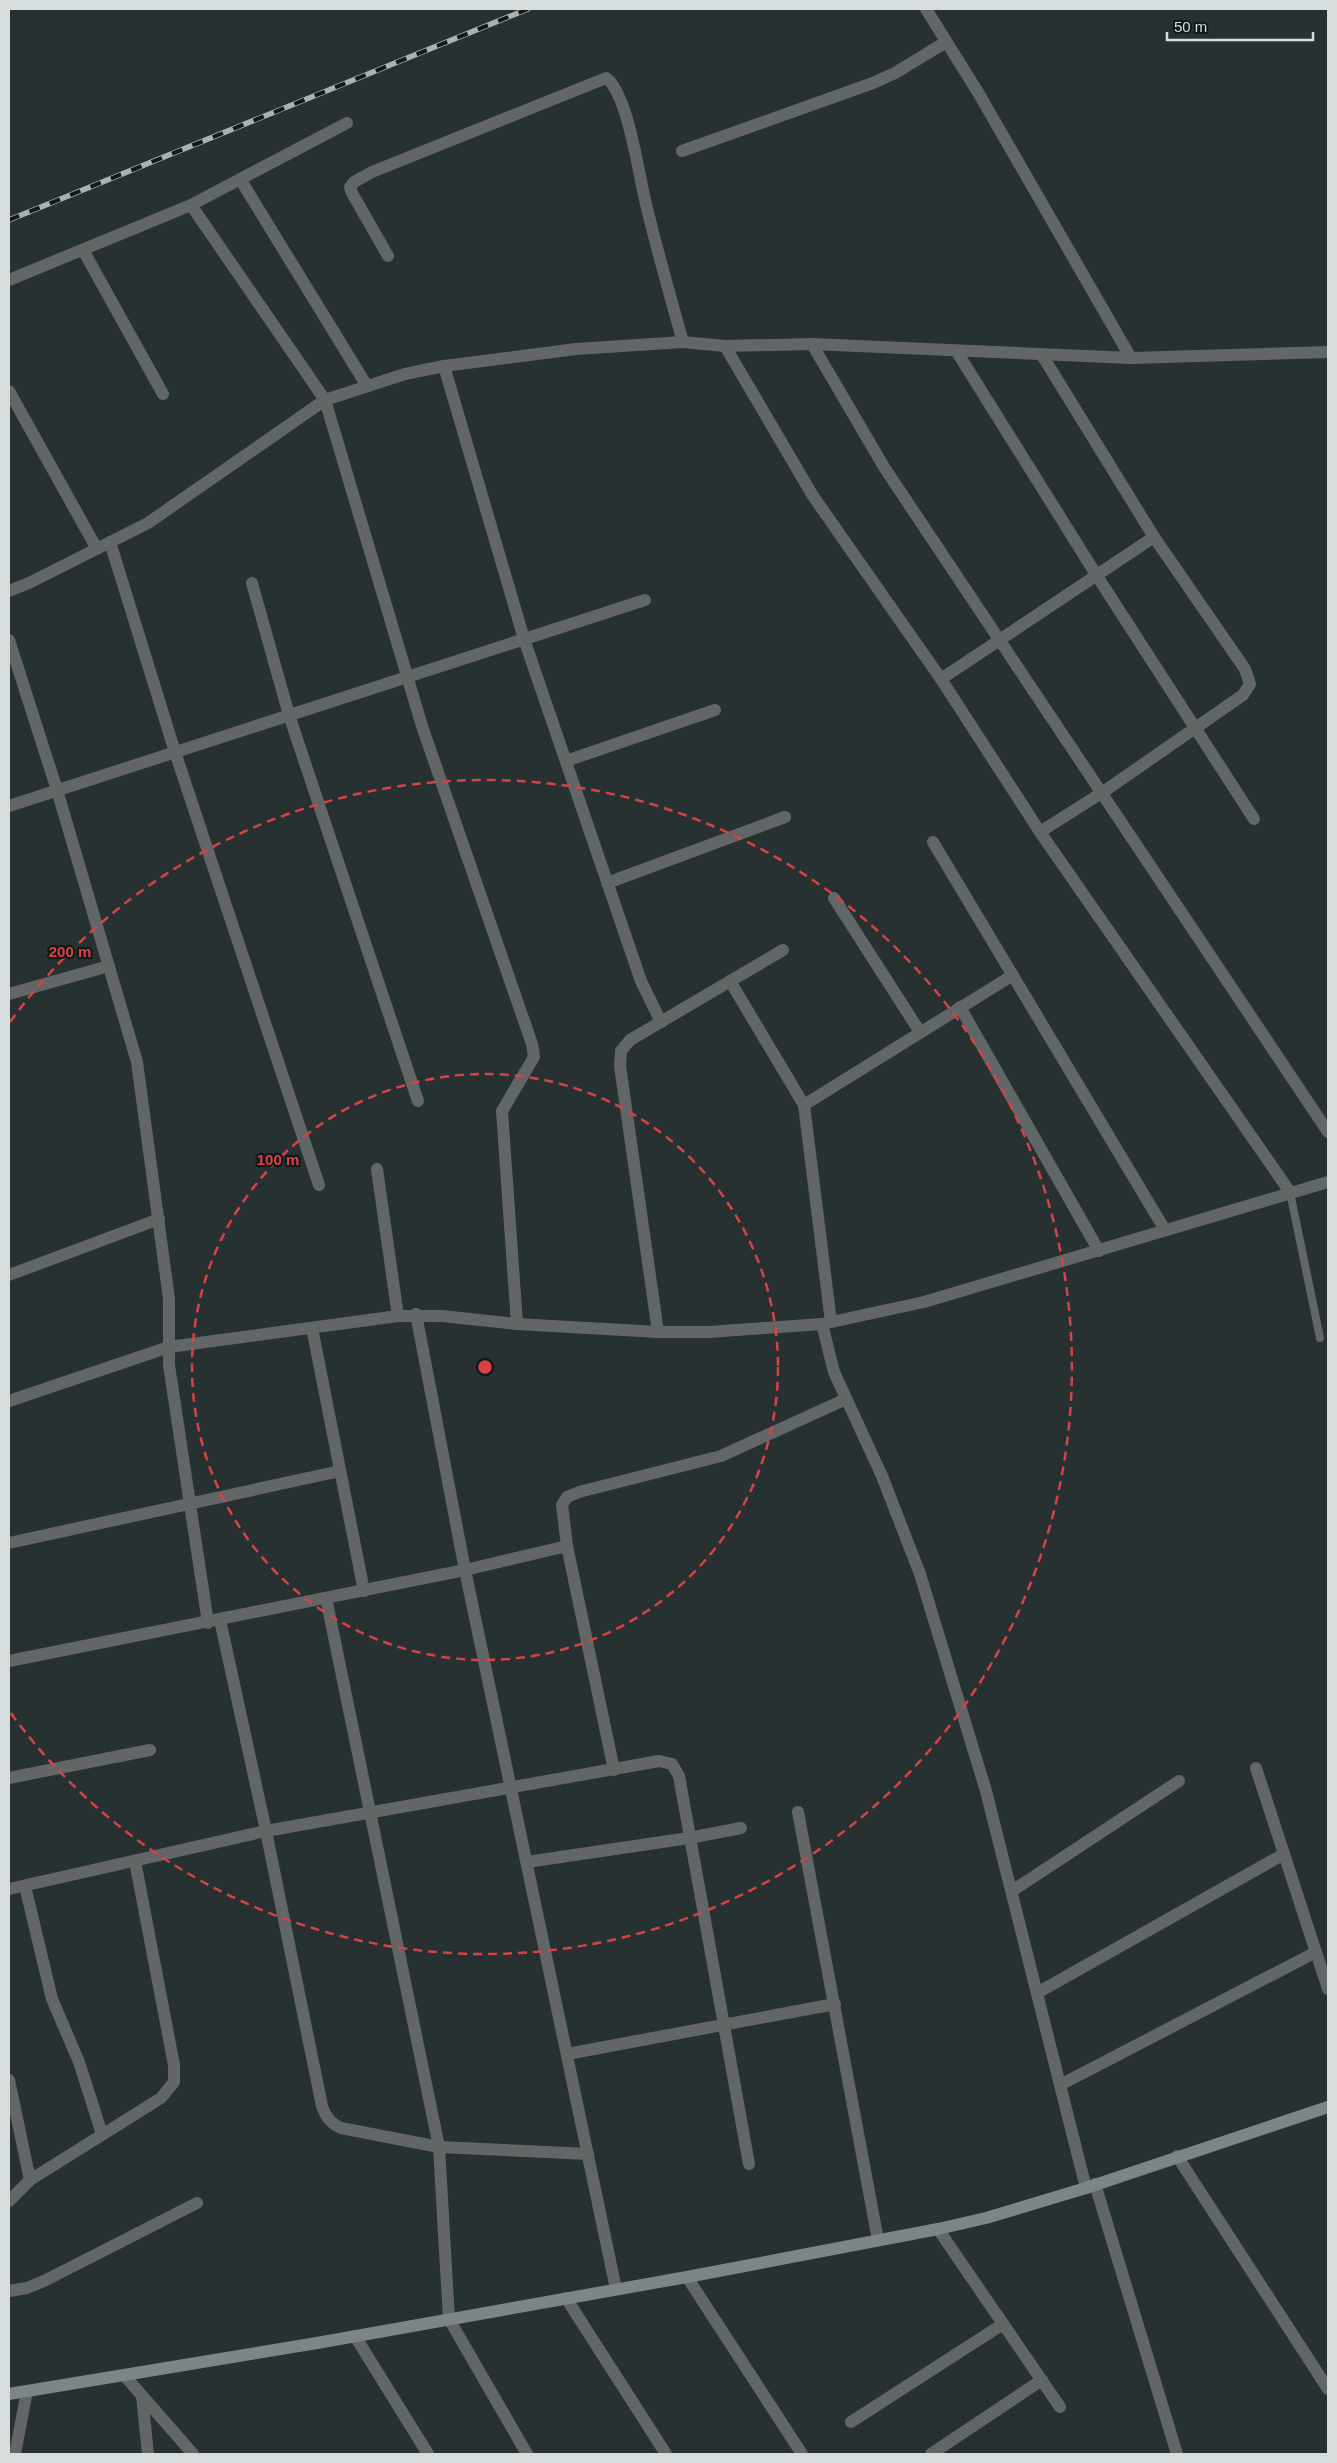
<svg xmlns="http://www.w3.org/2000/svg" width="1337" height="2463" viewBox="0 0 1337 2463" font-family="Arial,sans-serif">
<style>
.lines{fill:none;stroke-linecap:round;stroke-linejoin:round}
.lane{stroke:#626667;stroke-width:8}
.street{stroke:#626667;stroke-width:12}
.secondary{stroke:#7e8586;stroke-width:12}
.rail-casing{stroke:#aab1b1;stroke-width:5.5}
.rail{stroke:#141819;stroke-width:4;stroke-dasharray:11;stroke-linecap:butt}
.ring{fill:none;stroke:#d64343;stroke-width:2.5;stroke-dasharray:9 6}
.centre{fill:#d64343;stroke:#141819;stroke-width:2.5}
.ring-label{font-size:15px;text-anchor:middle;font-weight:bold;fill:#d64343;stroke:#141819;stroke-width:4.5;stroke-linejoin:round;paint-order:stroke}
</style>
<rect width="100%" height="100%" fill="#283132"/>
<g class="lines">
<path class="lane" d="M1290,1192l30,146"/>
<g class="street">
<path d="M926,9l53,85 152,264"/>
<path d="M682,151l191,-68 22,-10 51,-31"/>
<path d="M240,179l127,207"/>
<path d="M191,205l134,195 97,326 110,318 2,13 -32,54 15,213"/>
<path d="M83,250l80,144"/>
<path d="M388,256l-36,-63 -2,-6 4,-5 18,-10 234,-94c22,15 33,99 40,126 11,46 24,92 37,138"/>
<path d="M9,280l182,-75 156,-82"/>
<path d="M812,344l72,123 444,665"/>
<path d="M725,346l88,150 128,183 99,153 250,360"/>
<path d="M957,352l140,224 157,243"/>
<path d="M444,366l80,273 117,342 20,41"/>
<path d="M9,391l88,158"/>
<path d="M110,542l65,210 144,433"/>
<path d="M252,583l37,132 129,386"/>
<path d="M9,591l20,-8 119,-60 177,-123 80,-26 39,-8 132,-17 107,-7 42,4 87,-2 319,14 197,-6"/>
<path d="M9,640l48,150 80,272 32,237v66l39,258"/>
<path d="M941,679l213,-142"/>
<path d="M566,761l149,-51"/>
<path d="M9,806l636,-206"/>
<path d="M1040,832l63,-40 140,-97 7,-11 -5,-15 -91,-132 -112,-182"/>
<path d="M933,842l232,388"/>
<path d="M607,883l178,-66"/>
<path d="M834,898l86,134"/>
<path d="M730,981l74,124 27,217"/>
<path d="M9,994l100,-28"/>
<path d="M960,1007l139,244"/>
<path d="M804,1105l209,-130"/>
<path d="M377,1169l21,147"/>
<path d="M9,1275l150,-56"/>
<path d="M416,1314l49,256 151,719"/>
<path d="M822,1324l12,48 48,104 38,98 66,217 100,397"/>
<path d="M312,1328l52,263"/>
<path d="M658,1332l-38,-266 1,-15 9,-11 153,-90"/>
<path d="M9,1401l160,-54 229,-31h44l75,8 141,8h51l113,-8 102,-22 404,-120"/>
<path d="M9,1543l331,-72"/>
<path d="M326,1598l113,549 10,172 78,135"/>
<path d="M220,1620l46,211 56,275c4,11 8,17 19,22l98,19 149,7"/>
<path d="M9,1661l456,-91 102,-24"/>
<path d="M1256,1768l72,221"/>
<path d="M614,1770l-47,-224 -5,-41 5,-8 12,-5 142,-36 125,-57"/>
<path d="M9,1778l141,-28"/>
<path d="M798,1812l80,428"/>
<path d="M527,1862l162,-24 52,-10"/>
<path d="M25,1886l27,113 27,63 23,72"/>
<path d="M9,1889l257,-58 393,-70 13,3 7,12 70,388"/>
<path d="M1012,1891l167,-110"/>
<path d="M1037,1993l247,-139"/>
<path d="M567,2054l268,-50"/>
<path d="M9,2080l21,100"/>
<path d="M1060,2085l256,-133"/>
<path d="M1177,2156l151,233"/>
<path d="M1095,2184l82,270"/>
<path d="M9,2201l21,-21 131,-82 13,-16v-17l-39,-204"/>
<path d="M938,2229l122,178"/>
<path d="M687,2277l115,177"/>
<path d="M9,2291l18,-3 17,-7 153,-78"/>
<path d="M566,2298l100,156"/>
<path d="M355,2336l73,118"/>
<path d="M124,2375l69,79"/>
<path d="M142,2396l6,58"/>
<path d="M851,2422l152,-98"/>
<path d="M15,2454l12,-63"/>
<path d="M931,2454l111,-74"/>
</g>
<path class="secondary" d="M9,2394l308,-51 370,-66 251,-48 48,-11 100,-30 242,-81"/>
<g class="rail-casing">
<path id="rail" d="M9,220l519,-211"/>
</g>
<use href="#rail" class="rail"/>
</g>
<g class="ring">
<circle cx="485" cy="1367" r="293"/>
<path d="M10 1022A587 587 0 1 1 10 1712"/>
</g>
<circle cx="485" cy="1367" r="8" class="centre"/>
<g class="ring-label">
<text x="70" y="957">200 m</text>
<text x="278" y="1165">100 m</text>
</g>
<rect width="1337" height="2463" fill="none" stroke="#d7dddd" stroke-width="20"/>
<path d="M1167 32v8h146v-8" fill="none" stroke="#d7dddd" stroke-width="2.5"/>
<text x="1174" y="32" font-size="15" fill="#d7dddd" stroke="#141819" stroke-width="4" paint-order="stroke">50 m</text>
</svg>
